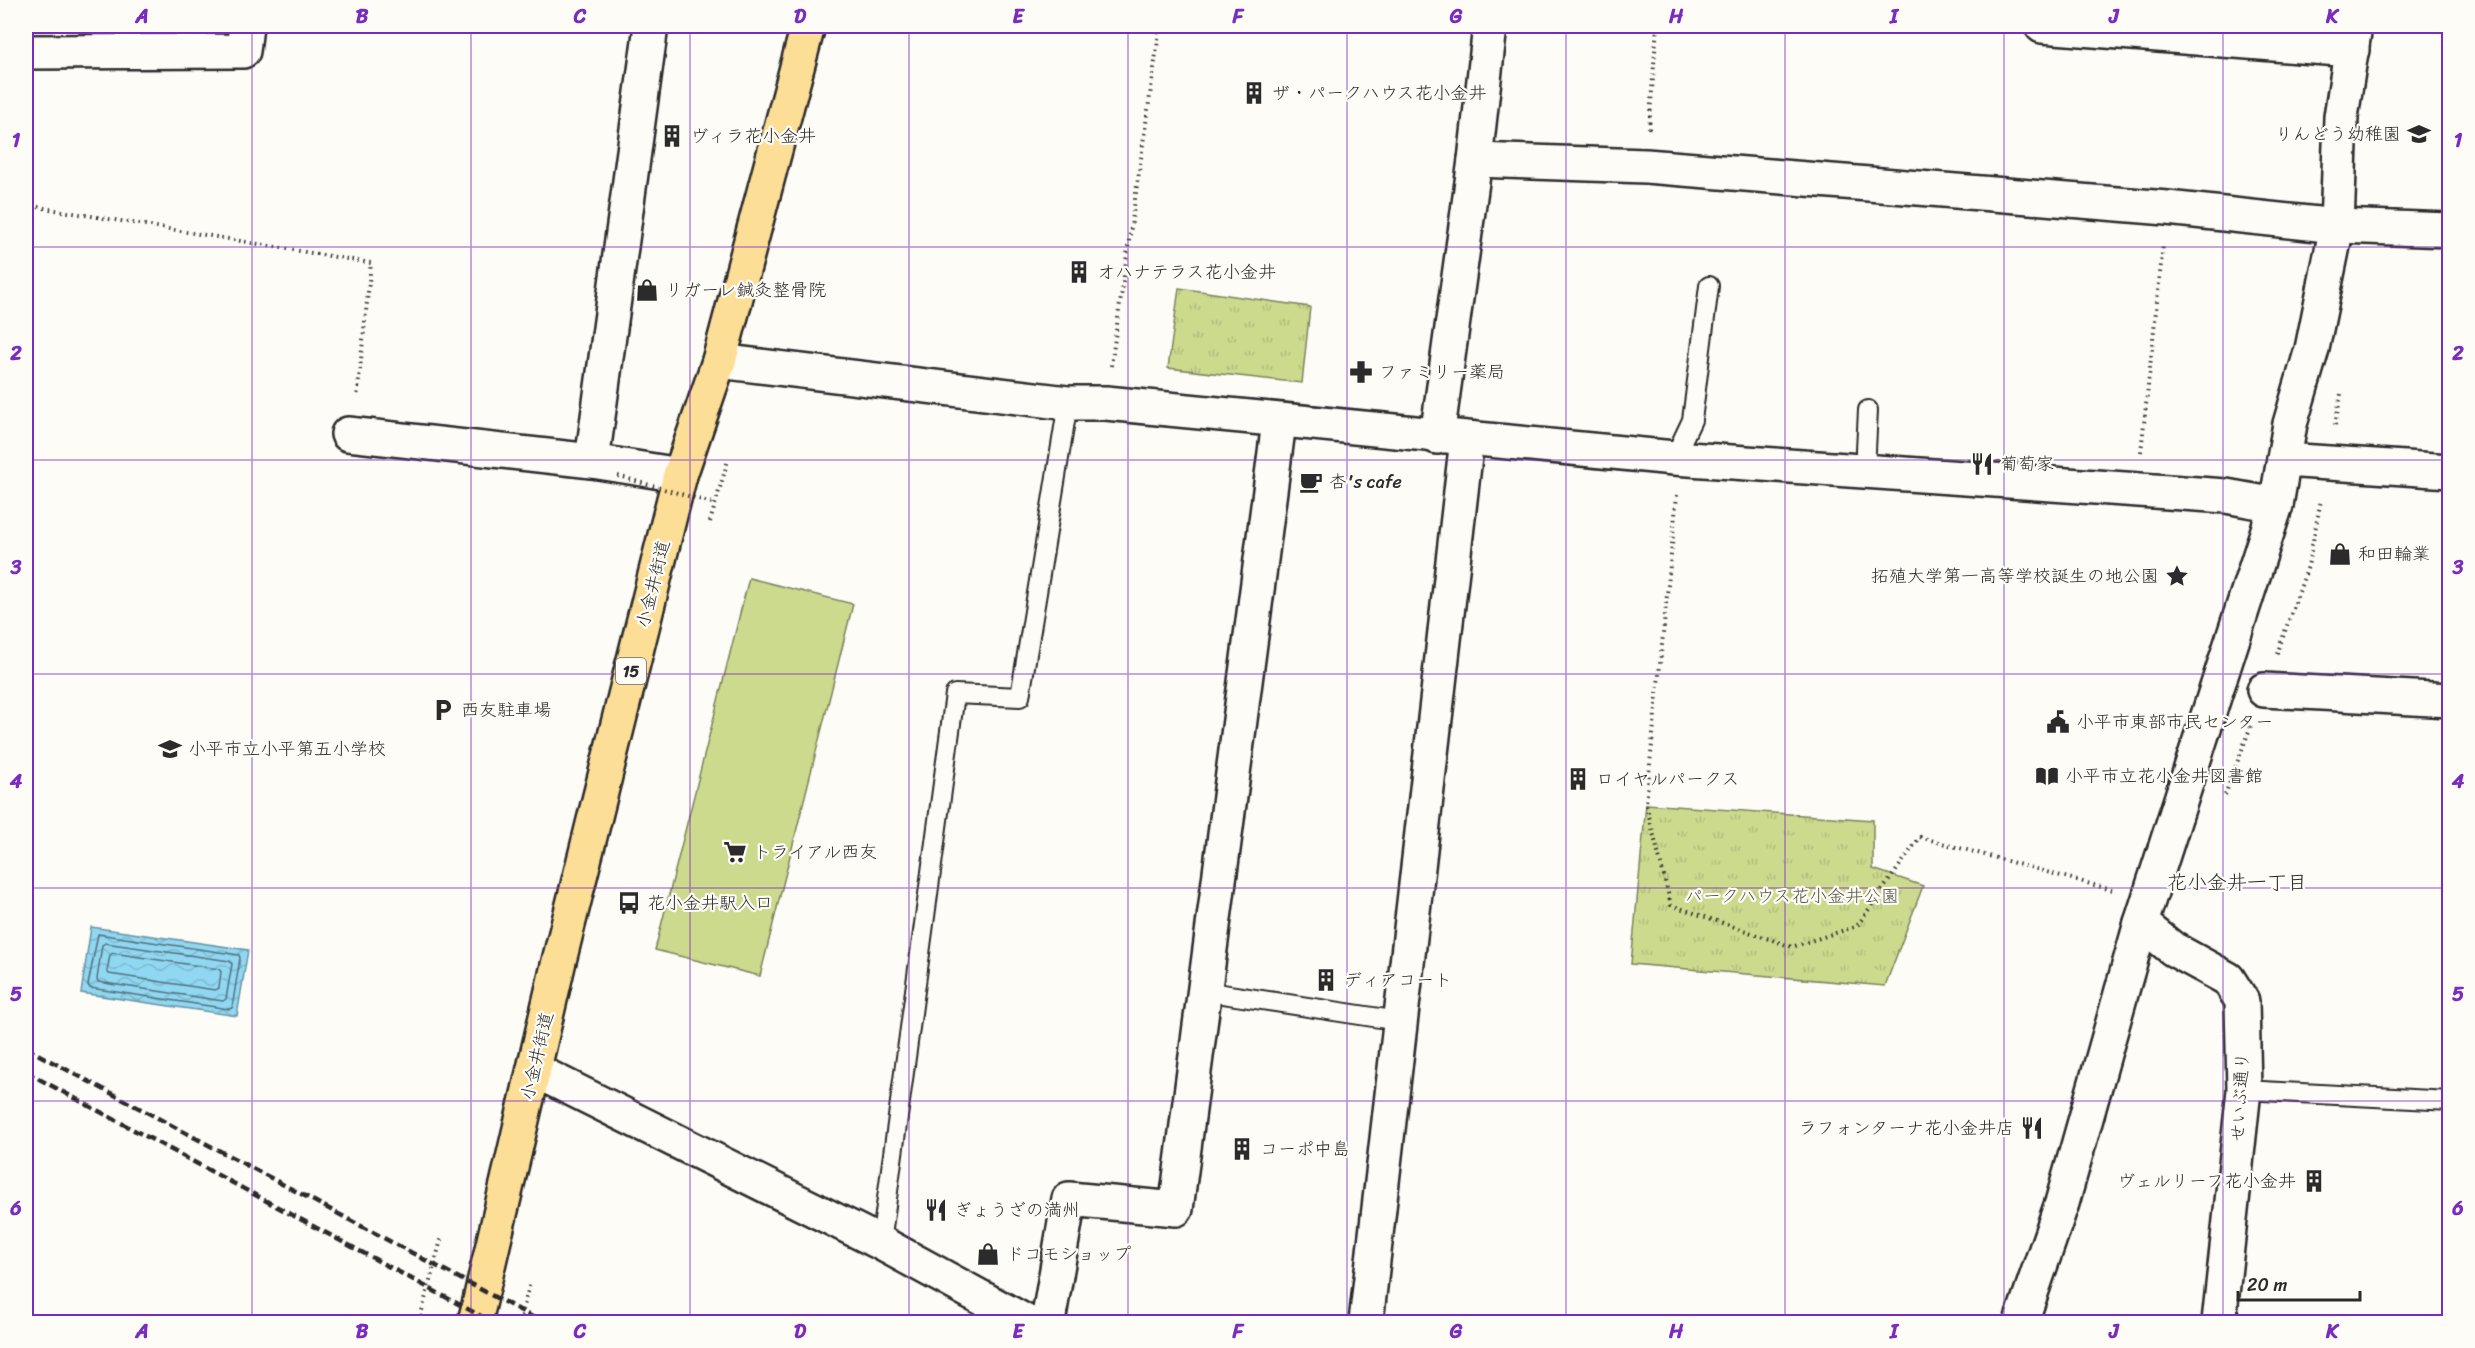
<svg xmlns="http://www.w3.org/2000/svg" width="2475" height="1348" viewBox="0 0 2475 1348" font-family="Sriracha,'Klee One',sans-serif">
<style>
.grass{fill:url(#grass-tufts);stroke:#7c825c;stroke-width:1.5}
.pitch{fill:#ccda8e;stroke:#7c825c;stroke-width:1.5}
.water{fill:url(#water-waves);stroke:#6892a2;stroke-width:1.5}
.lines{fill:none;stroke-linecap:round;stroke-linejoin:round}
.shore{stroke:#53707b;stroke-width:1.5}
.service-casing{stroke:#2b2b2b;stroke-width:22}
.minor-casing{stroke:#2b2b2b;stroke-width:38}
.tertiary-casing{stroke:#2b2b2b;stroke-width:38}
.primary-casing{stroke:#2b2b2b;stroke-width:38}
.path{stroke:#2b2b2b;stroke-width:4;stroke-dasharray:1.5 4.5;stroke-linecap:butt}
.service{stroke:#fdfcf7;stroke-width:18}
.minor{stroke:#fdfcf7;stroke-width:33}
.tertiary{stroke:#fdfcf7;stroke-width:33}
.primary{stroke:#fdde96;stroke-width:33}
.rail{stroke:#2b2b2b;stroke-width:4.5;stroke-dasharray:9 4.5;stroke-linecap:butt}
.path-bridge{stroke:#2b2b2b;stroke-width:4;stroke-dasharray:1.5 4.5;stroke-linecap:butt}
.grid{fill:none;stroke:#7b2cbf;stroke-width:1.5;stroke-opacity:0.55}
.labels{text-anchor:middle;stroke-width:4.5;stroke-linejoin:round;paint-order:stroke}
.shield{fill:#fdfcf7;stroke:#6a6a68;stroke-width:1.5}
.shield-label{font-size:16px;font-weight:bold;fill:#2b2b2b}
.poi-label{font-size:18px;fill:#2b2b2b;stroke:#fdfcf7;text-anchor:start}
.street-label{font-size:18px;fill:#2b2b2b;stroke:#fdfcf7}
.park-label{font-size:18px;fill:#535744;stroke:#fdfcf7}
.neighbourhood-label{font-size:20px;fill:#2b2b2b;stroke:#fdfcf7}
.neatline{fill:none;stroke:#7b2cbf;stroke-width:2}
.grid-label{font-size:20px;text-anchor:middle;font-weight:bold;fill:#7b2cbf}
</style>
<defs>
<pattern id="grass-tufts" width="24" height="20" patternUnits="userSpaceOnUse" patternTransform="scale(1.5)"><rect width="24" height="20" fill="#ccda8e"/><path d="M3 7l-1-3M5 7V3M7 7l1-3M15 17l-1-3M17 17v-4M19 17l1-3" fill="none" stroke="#afbb7b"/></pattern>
<pattern id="water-waves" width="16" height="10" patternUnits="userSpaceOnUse" patternTransform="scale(1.5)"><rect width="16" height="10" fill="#90d7f2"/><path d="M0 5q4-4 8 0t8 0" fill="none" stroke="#7cb9d0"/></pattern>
</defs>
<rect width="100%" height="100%" fill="#fdfcf7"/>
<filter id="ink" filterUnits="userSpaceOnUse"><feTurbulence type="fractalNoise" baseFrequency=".0167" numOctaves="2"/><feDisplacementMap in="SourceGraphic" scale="12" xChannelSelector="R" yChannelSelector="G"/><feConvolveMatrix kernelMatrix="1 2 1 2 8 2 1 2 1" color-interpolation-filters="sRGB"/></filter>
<g filter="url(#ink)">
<g class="grass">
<path d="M1179,288l131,19 -8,76 -134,-15z"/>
<path d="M1646,804l227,16v49l50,17 -38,100 -254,-22z"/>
</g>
<path class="pitch" d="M749,578l104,26 -93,372 -105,-26z"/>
<path class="water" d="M91,927l157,23 -11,66 -156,-23z"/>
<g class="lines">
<g class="shore">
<path d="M98,934l141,21 1,3 -8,50 -3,1 -139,-21 -2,-3z"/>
<path d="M105,943l125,18 2,3 -6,35 -3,2 -125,-19 -1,-3 5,-34z"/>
<path d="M113,953l106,16 2,3 -2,16 -4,2 -106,-16 -2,-3 3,-16z"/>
</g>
<g class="service-casing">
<g id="service">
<path d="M1674,458l18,-38 17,-134"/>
<path d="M1865,470l3,-60"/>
<path d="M1203,991l196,30"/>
<path d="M2244,1090l206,11"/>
<path d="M881,1243l74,-549 65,3 48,-294"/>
</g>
</g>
<g class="minor-casing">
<g id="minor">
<path d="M2042,26l310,24"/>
<path d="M26,52l217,-1 3,-25"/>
<path d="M1475,160l171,6 521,42 170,18 113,4"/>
<path d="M719,361l349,42h38l568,55 552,38 50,9"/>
<path d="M348,434l244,27 88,14"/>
<path d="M1437,437l38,-277 15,-134"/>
<path d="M2284,460l166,11"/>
<path d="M592,461l59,-435"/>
<path d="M2264,690l186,10"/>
<path d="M2141,923l32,26 55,30 14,22 2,89 -25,232"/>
<path d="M534,1070l347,173 145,79"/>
<path d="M1048,1322l21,-123 107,10 103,-787"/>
<path d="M1366,1322l101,-883"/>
</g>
</g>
<g class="tertiary-casing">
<path id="tertiary" d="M2021,1322l41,-119 79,-280 135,-418 14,-81 22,-75 25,-123 4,-109 14,-91"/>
</g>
<g class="primary-casing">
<path id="primary" d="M475,1322l84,-361 121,-486 39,-114 89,-335"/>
</g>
<g class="path">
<path d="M1649,129l8,-103"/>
<path d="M26,205l345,58 -14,135"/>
<path d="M1111,366l49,-340"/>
<path d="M2335,425l6,-31"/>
<path d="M2141,452l22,-207"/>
<path d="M1677,495l-31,309 25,101 121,42 65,-21 63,-89 192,53"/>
<path d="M710,522l18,-62"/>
<path d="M2277,654l31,-88 13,-66"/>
<path d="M2225,795l27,-72"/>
<path d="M419,1322l23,-86"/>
<path d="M520,1322l10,-40"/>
</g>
<use href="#service" class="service"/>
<use href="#minor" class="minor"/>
<use href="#tertiary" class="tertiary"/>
<use href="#primary" class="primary"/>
<g class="rail">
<path d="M26,1048l516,274"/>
<path d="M26,1072l466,250"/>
</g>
<path class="path-bridge" d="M618,476l98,28"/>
</g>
</g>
<path class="grid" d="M252,26v1296M471,26v1296M690,26v1296M909,26v1296M1128,26v1296M1347,26v1296M1566,26v1296M1785,26v1296M2004,26v1296M2223,26v1296M26,247h2424M26,460h2424M26,674h2424M26,888h2424M26,1101h2424"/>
<defs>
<g id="building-bare" transform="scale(1.8)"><path d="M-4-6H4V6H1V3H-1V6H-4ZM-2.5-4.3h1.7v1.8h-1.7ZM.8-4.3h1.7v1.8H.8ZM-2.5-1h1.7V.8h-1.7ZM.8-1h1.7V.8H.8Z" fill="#2b2b2b" stroke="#fdfcf7" stroke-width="2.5" paint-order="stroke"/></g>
<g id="school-bare" transform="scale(1.8)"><path d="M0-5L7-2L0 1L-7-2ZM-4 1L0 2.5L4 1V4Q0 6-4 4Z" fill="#2b2b2b" stroke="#fdfcf7" stroke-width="2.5" paint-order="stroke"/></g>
<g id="shop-bare" transform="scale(1.8)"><path d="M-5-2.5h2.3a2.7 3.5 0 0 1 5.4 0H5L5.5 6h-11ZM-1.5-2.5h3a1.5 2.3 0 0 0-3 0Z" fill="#2b2b2b" stroke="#fdfcf7" stroke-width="2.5" paint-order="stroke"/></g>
<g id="pharmacy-bare" transform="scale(1.8)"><path d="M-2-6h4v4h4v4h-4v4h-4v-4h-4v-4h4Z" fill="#2b2b2b" stroke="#fdfcf7" stroke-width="2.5" paint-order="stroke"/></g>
<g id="restaurant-bare" transform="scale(1.8)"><path d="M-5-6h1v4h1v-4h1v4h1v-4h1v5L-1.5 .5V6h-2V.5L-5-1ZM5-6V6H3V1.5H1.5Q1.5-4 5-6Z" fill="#2b2b2b" stroke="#fdfcf7" stroke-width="2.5" paint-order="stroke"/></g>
<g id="cafe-bare" transform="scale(1.8)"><path d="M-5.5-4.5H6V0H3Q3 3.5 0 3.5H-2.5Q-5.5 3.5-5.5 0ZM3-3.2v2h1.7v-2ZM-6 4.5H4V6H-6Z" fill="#2b2b2b" stroke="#fdfcf7" stroke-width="2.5" paint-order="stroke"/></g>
<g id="sight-bare" transform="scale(1.8)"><path d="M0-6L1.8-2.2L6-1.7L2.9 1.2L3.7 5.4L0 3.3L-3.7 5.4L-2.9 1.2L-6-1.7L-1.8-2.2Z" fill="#2b2b2b" stroke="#fdfcf7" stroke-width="2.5" paint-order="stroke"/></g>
<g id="parking-bare" transform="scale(1.8)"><path d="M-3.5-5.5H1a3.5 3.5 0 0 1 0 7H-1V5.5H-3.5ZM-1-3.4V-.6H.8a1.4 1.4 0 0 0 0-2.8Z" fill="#2b2b2b" stroke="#fdfcf7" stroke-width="2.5" paint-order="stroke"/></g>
<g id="civic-bare" transform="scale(1.8)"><path d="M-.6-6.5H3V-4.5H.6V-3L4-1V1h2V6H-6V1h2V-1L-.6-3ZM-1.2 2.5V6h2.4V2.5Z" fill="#2b2b2b" stroke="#fdfcf7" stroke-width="2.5" paint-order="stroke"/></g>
<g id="library-bare" transform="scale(1.8)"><path d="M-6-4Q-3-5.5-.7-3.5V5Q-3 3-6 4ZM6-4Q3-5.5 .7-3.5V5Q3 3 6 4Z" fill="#2b2b2b" stroke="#fdfcf7" stroke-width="2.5" paint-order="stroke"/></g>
<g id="supermarket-bare" transform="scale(1.8)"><path d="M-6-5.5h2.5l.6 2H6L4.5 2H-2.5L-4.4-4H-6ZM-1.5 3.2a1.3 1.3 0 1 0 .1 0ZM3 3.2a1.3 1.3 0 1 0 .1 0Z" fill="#2b2b2b" stroke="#fdfcf7" stroke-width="2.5" paint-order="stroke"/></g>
<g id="bus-bare" transform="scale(1.8)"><path d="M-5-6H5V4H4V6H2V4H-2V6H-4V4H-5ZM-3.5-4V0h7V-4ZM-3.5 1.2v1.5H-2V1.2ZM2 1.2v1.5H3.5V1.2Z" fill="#2b2b2b" stroke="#fdfcf7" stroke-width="2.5" paint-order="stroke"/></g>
</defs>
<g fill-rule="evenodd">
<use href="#building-bare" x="1254" y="93"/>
<use href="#school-bare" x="2419" y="134"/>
<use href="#building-bare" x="672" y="136"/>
<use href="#building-bare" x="1079" y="272"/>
<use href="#shop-bare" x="647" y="290"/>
<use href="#pharmacy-bare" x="1361" y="372"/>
<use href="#restaurant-bare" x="1982" y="464"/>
<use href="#cafe-bare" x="1311" y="482"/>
<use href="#shop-bare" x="2340" y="554"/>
<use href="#sight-bare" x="2177" y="576"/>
<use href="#parking-bare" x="443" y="710"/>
<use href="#civic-bare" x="2058" y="722"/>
<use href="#school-bare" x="170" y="749"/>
<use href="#library-bare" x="2047" y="776"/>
<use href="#building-bare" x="1578" y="779"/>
<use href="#supermarket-bare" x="735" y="852"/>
<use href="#bus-bare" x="629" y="903"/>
<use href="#building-bare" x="1326" y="980"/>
<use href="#restaurant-bare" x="2032" y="1128"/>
<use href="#building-bare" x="1242" y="1149"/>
<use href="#building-bare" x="2314" y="1181"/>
<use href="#restaurant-bare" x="936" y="1210"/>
<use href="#shop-bare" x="988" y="1254"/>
</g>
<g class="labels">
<rect class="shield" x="616" y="658" width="30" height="26" rx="4.5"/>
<g class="shield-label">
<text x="631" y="677">15</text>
</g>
<g class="poi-label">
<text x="1272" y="99">ザ・パークハウス花小金井</text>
<text x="2401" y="140" text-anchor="end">りんどう幼稚園</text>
<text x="690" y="142">ヴィラ花小金井</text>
<text x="1097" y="278">オハナテラス花小金井</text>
<text x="665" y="296">リガーレ鍼灸整骨院</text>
<text x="1379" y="378">ファミリー薬局</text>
<text x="2000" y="470">葡萄家</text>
<text x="1329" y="488">杏's cafe</text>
<text x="2358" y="560">和田輪業</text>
<text x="2159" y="582" text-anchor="end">拓殖大学第一高等学校誕生の地公園</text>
<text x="461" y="716">西友駐車場</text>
<text x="2076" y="728">小平市東部市民センター</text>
<text x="188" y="755">小平市立小平第五小学校</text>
<text x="2065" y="782">小平市立花小金井図書館</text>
<text x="1596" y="785">ロイヤルパークス</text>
<text x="753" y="858">トライアル西友</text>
<text x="647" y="909">花小金井駅入口</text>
<text x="1344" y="986">ディアコート</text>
<text x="2014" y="1134" text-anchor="end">ラフォンターナ花小金井店</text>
<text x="1260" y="1155">コーポ中島</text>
<text x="2296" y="1187" text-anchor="end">ヴェルリーフ花小金井</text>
<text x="954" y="1216">ぎょうざの満州</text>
<text x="1006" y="1260">ドコモショップ</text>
</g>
<g class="street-label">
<text transform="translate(653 584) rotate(-76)" y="6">小金井街道</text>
<text transform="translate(537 1056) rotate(-77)" y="6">小金井街道</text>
<text transform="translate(2240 1097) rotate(-87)" y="6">せいぶ通り</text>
</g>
<g class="park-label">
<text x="1792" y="902">パークハウス花小金井公園</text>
</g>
<g class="neighbourhood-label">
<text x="2237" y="889">花小金井一丁目</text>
</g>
</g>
<rect width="2475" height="1348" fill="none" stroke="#fdfcf7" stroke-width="66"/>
<path d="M2238 1291v9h122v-9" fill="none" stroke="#2b2b2b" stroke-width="3"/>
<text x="2247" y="1291" font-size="18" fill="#2b2b2b" stroke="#fdfcf7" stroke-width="4.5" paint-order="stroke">20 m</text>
<rect x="33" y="33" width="2409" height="1282" class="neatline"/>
<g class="grid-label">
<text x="142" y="23">A</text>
<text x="362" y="23">B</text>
<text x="580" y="23">C</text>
<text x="800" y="23">D</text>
<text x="1018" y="23">E</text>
<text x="1238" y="23">F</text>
<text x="1456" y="23">G</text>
<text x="1676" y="23">H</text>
<text x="1894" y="23">I</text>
<text x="2114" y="23">J</text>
<text x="2332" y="23">K</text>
<text x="16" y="147">1</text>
<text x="2458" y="147">1</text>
<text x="16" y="360">2</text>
<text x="2458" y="360">2</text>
<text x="16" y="574">3</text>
<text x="2458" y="574">3</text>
<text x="16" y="788">4</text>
<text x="2458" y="788">4</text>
<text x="16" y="1001">5</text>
<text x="2458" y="1001">5</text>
<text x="16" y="1215">6</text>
<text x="2458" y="1215">6</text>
<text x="142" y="1338">A</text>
<text x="362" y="1338">B</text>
<text x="580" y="1338">C</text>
<text x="800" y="1338">D</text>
<text x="1018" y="1338">E</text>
<text x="1238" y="1338">F</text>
<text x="1456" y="1338">G</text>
<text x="1676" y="1338">H</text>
<text x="1894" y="1338">I</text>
<text x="2114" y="1338">J</text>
<text x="2332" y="1338">K</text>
</g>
</svg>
